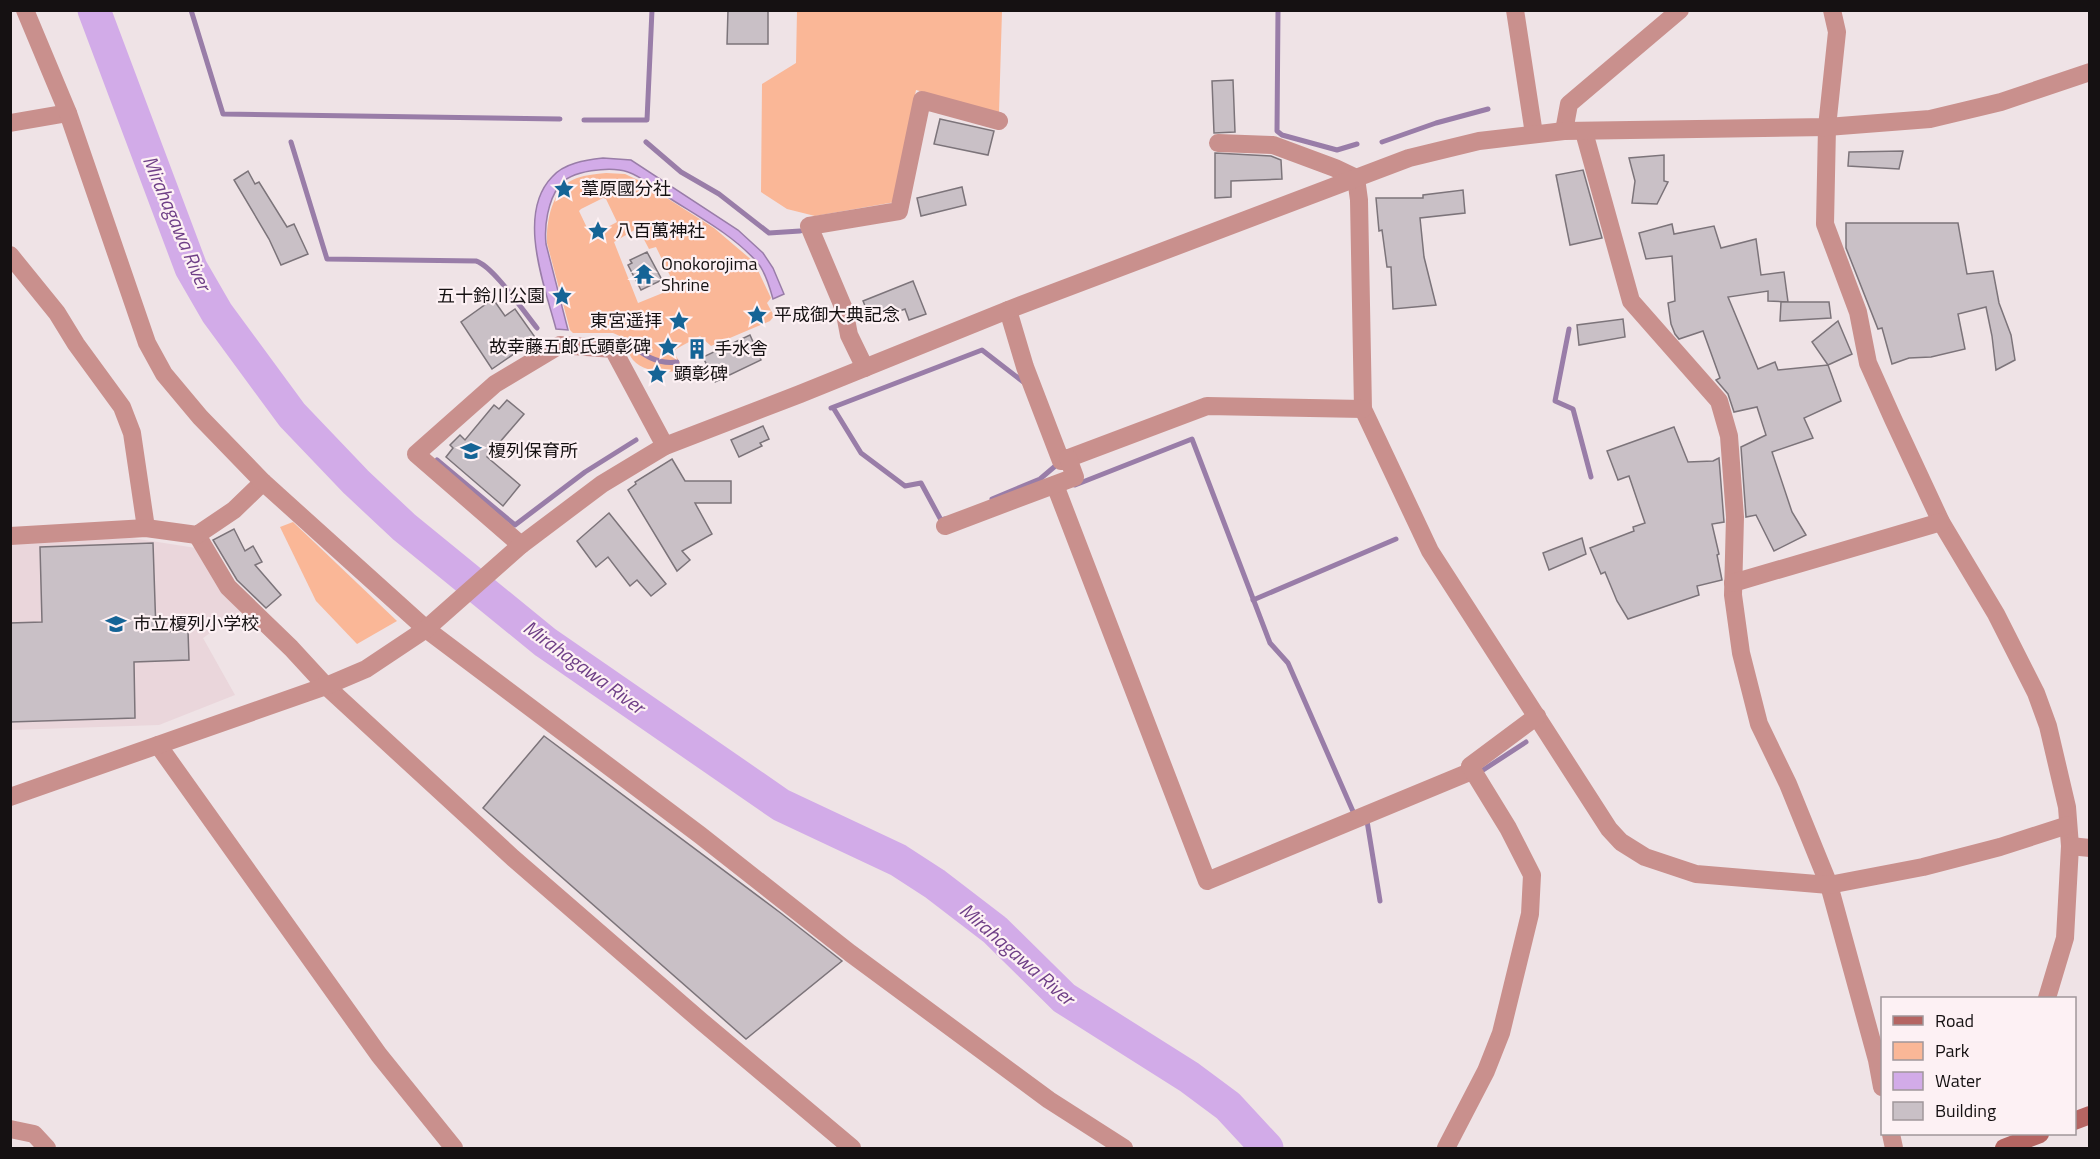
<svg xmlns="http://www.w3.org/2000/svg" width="2100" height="1159" viewBox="0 0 2100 1159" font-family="'Titillium Web','Noto Sans JP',sans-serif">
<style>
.built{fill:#ead6db}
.green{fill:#fab797;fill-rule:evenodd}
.water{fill:#d2abe8;stroke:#997da8;stroke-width:1.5}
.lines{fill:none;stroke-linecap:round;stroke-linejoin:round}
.stream{stroke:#997da8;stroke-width:5}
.river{stroke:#d2abe8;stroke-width:33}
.building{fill:#c9c0c6;stroke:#7c747a;stroke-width:1.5}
.minor{stroke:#c9908d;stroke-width:18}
.tertiary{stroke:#c9908d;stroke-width:18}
.secondary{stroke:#b56562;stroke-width:18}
.labels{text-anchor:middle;stroke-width:4.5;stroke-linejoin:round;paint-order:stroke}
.poi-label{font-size:18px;fill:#151112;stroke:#fdf1f4;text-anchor:start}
.water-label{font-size:20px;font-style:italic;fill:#6f3f87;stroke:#fdf1f4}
</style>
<rect width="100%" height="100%" fill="#efe3e6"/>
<path class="built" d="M132,538l64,10 46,62 -39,28 32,57 -76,30 -148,5v-188z"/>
<g class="green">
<path d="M797,11h205l-3,102 -83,-23 -21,112 -80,14 -28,-7 -26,-17 1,-108 34,-21z"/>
<path d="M606,173l19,1 15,7 74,47 40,34 17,36 -4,5 7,13 -4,5 -59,25 -11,-10 -24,13 -2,3 8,15 -2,3c-14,4 -36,2 -47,-10 -5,-6 -7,-16 -11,-23l-9,-4h-40l-3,-3 -23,-87c-1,-23 6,-57 30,-65 9,-3 19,-4 29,-5zM603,198l3,1 11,23 -24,13 -3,-1 -11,-23 2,-2zM638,228l11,21 7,-2 19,39v2l-37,15 -24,-61z"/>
<path d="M293,522l104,99 -40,23 -41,-43 -36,-74z"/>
</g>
<path class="water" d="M603,158l28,2 107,70 25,23 10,15 11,26 -11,5c-3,-11 -8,-28 -16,-37 -26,-29 -62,-47 -94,-68 -11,-7 -22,-18 -35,-22 -17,-6 -58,-2 -69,14 -11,15 -15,40 -13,58l22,86 -12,-1c-11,-42 -40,-115 -4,-152 12,-14 34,-17 51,-19z"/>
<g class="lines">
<g class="stream">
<path d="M191,10l32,104 337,5"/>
<path d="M1278,10l-1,121 5,4 55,15 20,-6"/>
<path d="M584,120h63l5,-110"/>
<path d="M291,142l36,117 149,2c17,5 48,51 61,67"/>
<path d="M646,142l35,30 38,22 50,39 31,-2"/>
<path d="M1382,142l54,-19 52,-14"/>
<path d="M1569,329l-14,72 18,8 18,68"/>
<path d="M627,342c15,12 30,23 50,20"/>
<path d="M831,408l151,-58 44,34"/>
<path d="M834,409l27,44 44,33 16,-3 20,37 4,-1"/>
<path d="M437,460l78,65 70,-53 51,-32"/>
<path d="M1075,485l117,-46 78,204 18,20 67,153"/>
<path d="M992,499l48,-20 20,-17"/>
<path d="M1253,600l143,-61"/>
<path d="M1477,774l49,-32"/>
<path d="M1367,821l13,80"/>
</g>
<path class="river" d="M94,10l97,258 26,45 75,102 64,67 48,45 141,115 236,163 117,55 37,24 60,46 69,68 125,79 39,29 39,42"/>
</g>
<g class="building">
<path d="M728,10h40v34h-41z"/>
<path d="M1233,80l2,52 -21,1 -2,-52z"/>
<path d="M940,119l54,12 -6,24 -54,-11z"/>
<path d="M1903,151l-4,18 -51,-3 1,-14z"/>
<path d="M1215,153l56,3 10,4 1,19 -51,2v16l-16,1z"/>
<path d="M1664,155v26l4,1 -11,22 -25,-1 3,-22 -6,-23z"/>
<path d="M1583,170l19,68 -32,7 -14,-70z"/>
<path d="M248,171l7,13 4,-2 28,45 7,-3 14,30 -27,11 -12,-26 -35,-59z"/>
<path d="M962,187l4,18 -45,11 -4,-18z"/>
<path d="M1463,190l2,23 -45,5 4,39 12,48 -43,4 -2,-42h-4l-5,-37 -3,1 -3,-33h47v-3z"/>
<path d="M1846,223h112l9,51 26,-3 6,32 12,32 4,25 -19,10 -4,-34 -6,-29 -28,7 7,35 -34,8 -22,1 -17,6 -10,-36 -4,1 -32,-81z"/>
<path d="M1672,224l2,10 40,-8 7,22 35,-9 5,36 23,-3 4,30 -20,-1v-10l-40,6 30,72 17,-7 3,8 50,-5 13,36 -37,17 9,20 -41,14 20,60 14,23 -32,16 -18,-36 -10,2 -5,-70 25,-12 -9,-28 -23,5 -6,-18 -12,-14 4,-2 -17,-47 -24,8 -4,-5 -4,-10 -3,-21 7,-2 -3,-45 -26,3 -7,-26z"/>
<path d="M647,252l15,28 -21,10 -13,-25 4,-2 -2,-3z"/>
<path d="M913,281l13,33 -17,6 -4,-11 -16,6 -1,-4 -18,7 -7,-17z"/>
<path d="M493,299l12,17 10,-7 22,31 -12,8 -1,-1 -32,22 -31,-47z"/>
<path d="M1781,302h48l2,16 -51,3z"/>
<path d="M1623,319l2,18 -46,8 -2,-20z"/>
<path d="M1838,321l14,33 -24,11 -16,-23z"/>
<path d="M750,335l11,25 -46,22 -12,-25z"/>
<path d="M507,400l17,14 -37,43 33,28 -17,21 -57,-49 7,-9 -3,-3 10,-10 5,5 29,-35 5,4z"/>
<path d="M763,426l6,13 -9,4 2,3 -23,11 -8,-17z"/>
<path d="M1674,427l14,35 25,-1 6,-3 5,64 -12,2 7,30 -2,1 5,25 -25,6 2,9 -71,24 -11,-18 -12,-29 -4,2 -11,-26 44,-17 -1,-4 12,-4 -16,-47 -11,4 -11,-29z"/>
<path d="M672,459l13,22h46v22h-36l17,31 -30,17 8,9 -13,11 -49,-81 8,-6 -1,-2z"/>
<path d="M609,513l57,71 -15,12 -14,-16 -7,6 -22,-29 -12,10 -19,-26z"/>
<path d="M234,529l11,22 8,-5 9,16 -7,3 26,30 -15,13 -29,-28 -24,-40z"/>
<path d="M1582,538l4,16 -37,16 -6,-17z"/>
<path d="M153,543l3,89 32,-1 1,29 -55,2 1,56 -125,4v-99l32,-1 -2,-75z"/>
<path d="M544,736l238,178 60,47 -96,78 -263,-231z"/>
</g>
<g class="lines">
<g class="minor">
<path d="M1515,10l19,124"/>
<path d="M1832,10l5,22 -10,95 -2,97 33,88 10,51 25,56 48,103 55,92 40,79 12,33 19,81 3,39 -5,92 -18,60"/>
<path d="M10,123l58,-10"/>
<path d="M1564,131l5,-27 111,-94"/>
<path d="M1584,132l47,169 88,100 10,35 6,81 -2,78 8,58 18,71 29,60 41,101 48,175 5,27"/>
<path d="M1218,143l55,2 62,23 21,10 3,22 4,209 67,142 179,278 12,13 24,15 51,17 133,11 94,-18 77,-20 68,-22"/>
<path d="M10,255l47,58 19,31 46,63 10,26 14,95"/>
<path d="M1008,310l17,57 36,94 146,-55 156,3"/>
<path d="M865,368l-16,-33 -5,-26 -35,-83 90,-15 23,-111 77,21"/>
<path d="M1055,485l152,396 265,-110"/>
<path d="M945,526l130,-49 -7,-19"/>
<path d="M197,535l31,52 63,61 35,38 187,172 188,163 151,127"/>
<path d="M10,536l136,-8 51,7 37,-25 29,-28"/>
<path d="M521,545l-105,-91 79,-70 65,-39 53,4 52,97"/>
<path d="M1733,583l208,-61"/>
<path d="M158,745l221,310 75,93"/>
<path d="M2070,846l20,2"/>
<path d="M10,1129l24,5 13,14"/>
<path d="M1891,1134l3,14"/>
<path d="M1446,1148l40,-77 15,-38 29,-119 2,-39 -24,-47 -38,-62 67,-50"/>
</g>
<g class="tertiary">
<path d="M25,10l43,103 79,230 17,31 36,43 63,65 163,147 274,206 150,118 199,147 75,48"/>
<path d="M10,797l316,-111 40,-17 60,-40 95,-84 81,-61 63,-38 135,-52 208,-84 401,-152 70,-17 85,-10 263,-4 103,-8 71,-17 89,-30"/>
</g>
<g class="secondary">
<path d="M2074,1121l16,-6"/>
<path d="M2004,1148l36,-14"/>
</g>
</g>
<defs>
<g id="sight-bare" transform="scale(1.62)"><path d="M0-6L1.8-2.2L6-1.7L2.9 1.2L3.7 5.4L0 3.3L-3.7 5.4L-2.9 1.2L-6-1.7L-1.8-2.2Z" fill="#156496" stroke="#fdf1f4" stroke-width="2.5" paint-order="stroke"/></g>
<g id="temple-bare" transform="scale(1.62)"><path d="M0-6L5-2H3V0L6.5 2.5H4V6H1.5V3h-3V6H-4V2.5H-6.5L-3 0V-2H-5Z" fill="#156496" stroke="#fdf1f4" stroke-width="2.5" paint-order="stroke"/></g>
<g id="building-bare" transform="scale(1.62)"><path d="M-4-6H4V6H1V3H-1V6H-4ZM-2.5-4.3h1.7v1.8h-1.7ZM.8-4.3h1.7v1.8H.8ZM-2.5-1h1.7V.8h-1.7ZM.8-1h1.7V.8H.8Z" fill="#156496" stroke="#fdf1f4" stroke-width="2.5" paint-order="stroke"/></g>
<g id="school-bare" transform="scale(1.62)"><path d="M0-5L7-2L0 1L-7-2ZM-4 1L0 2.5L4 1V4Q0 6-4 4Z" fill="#156496" stroke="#fdf1f4" stroke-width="2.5" paint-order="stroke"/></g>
</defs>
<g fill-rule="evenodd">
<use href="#sight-bare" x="564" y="189"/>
<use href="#sight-bare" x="598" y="231"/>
<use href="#temple-bare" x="644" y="274"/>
<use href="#sight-bare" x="562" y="296"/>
<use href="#sight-bare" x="757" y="315"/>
<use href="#sight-bare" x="679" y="321"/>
<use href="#sight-bare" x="668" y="347"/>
<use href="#building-bare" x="697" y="349"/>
<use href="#sight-bare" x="657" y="374"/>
<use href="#school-bare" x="471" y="451"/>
<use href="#school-bare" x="116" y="624"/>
</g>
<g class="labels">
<g class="poi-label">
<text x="581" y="195">葦原國分社</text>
<text x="615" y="237">八百萬神社</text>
<text x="661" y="270">Onokorojima<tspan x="661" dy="21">Shrine</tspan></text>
<text x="545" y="302" text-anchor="end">五十鈴川公園</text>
<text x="774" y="321">平成御大典記念</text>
<text x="662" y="327" text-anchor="end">東宮遥拝</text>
<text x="651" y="353" text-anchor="end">故幸藤五郎氏顕彰碑</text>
<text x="714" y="355">手水舎</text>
<text x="674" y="380">顕彰碑</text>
<text x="488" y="457">榎列保育所</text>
<text x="133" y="630">市立榎列小学校</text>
</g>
<g class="water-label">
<text transform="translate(177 223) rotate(67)" y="7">Mirahagawa River</text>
<text transform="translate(584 667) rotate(36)" y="7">Mirahagawa River</text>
<text transform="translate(1017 954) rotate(41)" y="7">Mirahagawa River</text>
</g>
</g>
<rect width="2100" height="1159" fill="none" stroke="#151112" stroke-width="24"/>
<rect x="1881" y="997" width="195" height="138" fill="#fdf1f4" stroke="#a0979a" stroke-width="1.5"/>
<rect x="1893" y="1016" width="30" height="9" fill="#b56562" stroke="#a0979a" stroke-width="1.5"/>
<text x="1935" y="1027" font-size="18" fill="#151112">Road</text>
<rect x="1893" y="1042" width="30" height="18" fill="#fab797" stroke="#a0979a" stroke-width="1.5"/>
<text x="1935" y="1057" font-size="18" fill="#151112">Park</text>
<rect x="1893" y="1072" width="30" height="18" fill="#d2abe8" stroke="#a0979a" stroke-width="1.5"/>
<text x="1935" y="1087" font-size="18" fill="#151112">Water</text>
<rect x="1893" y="1102" width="30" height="18" fill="#c9c0c6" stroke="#a0979a" stroke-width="1.5"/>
<text x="1935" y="1117" font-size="18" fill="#151112">Building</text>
</svg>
